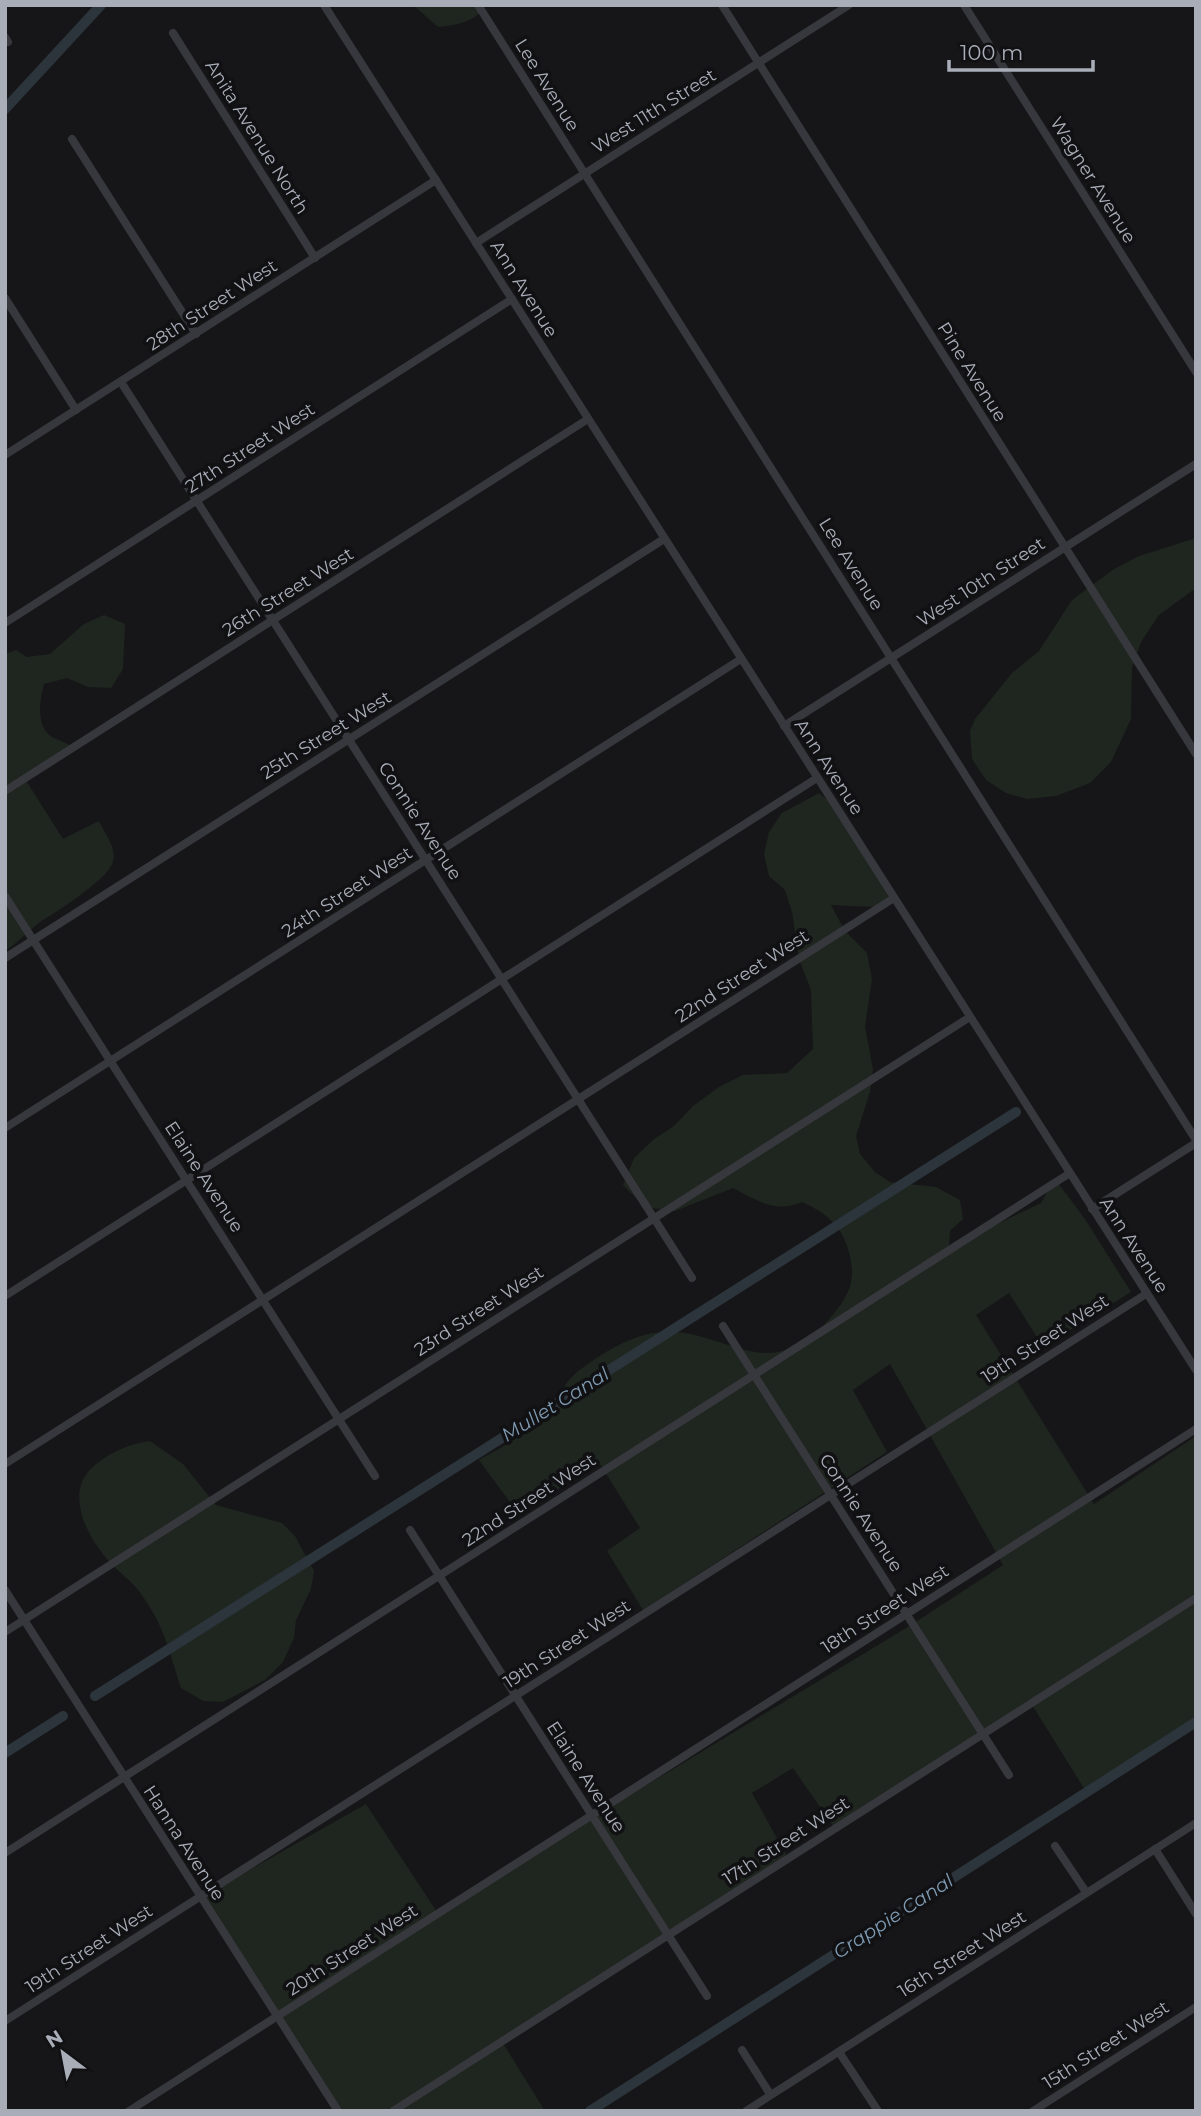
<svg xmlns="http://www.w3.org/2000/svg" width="1201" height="2116" viewBox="0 0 1201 2116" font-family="Montserrat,sans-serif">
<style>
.green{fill:#1e261f}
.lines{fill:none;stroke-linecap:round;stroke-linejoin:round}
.canal{stroke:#2c353c;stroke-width:10}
.street{stroke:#37383d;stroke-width:8}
.labels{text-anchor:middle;stroke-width:7;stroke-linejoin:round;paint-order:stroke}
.street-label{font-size:18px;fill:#a8adb8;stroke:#111113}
.water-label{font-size:19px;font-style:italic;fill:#7f9bb3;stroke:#111113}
</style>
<rect width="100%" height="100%" fill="#161618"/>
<g class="green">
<path d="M413,5h73c-10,17 -29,20 -48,22z"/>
<path d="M1196,538v50l-37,27 -18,27 -9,26 -1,51 -20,43 -21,21 -34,13 -29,3 -21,-6 -20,-13 -14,-21 -2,-28 5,-12 37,-46 27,-22 33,-51 42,-31 25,-13z"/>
<path d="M104,615l21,9 -2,45 -12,19 -23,-1 -21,-9 -23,6c-4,15 -9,42 8,53 7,4 14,5 21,10l-48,32 38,60 36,-18c6,13 21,31 12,45 -7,15 -53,45 -68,54 -13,9 -24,22 -38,31v-297l11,-4 11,7 23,-3 34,-30z"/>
<path d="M819,793l10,8 67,99 -22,7 -43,-2 14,26 22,22 5,26 -7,48 8,42 -3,23 -14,44 4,18 15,18 15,10 46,5 24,13 3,19 -13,12 -1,16 92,-44 14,-24 30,40 46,73 -88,55 -34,-54 -33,22 118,189 102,-68v289l-111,65 -56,-90 -121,82 -75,44 -40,-58 -41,25 38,69 -289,178 44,71h-206l-135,-215 162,-92 71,108 474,-287 92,-60 -113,-201 -37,26 34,62 -244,158 -36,-59 33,-23 -40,-64 -82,49 -39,-53c24,-13 51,-28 69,-49 10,-12 16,-28 28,-38 17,-14 44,-31 65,-37 77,-24 123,66 194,-24 17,-21 21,-36 13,-63 -7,-25 -24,-37 -46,-47 -26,12 -46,-2 -69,-14l-58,23 -30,-4 -22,-22 11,-27 20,-19 20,-13 19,-20 26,-19 24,-12 44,-2 26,-24 -2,-59 -12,-31 -7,-47 -7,-22 -16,-14 -5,-22 5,-22 13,-19z"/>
<path d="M150,1441l33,23 33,41 66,18 13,13 19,35 -3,18 -15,31 -2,18 -11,24 -18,18 -42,22 -20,-1 -22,-13c-13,-39 -15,-59 -40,-94 -9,-14 -24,-22 -34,-35 -22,-26 -44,-69 -11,-95 17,-13 33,-20 54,-23z"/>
</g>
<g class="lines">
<g class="canal">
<path d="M5,109l96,-104"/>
<path d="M95,1696l921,-584"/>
<path d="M5,1753l58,-37"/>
<path d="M590,2111l606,-389"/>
</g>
<g class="street">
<path d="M324,5l872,1365"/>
<path d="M478,5l718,1135"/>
<path d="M722,5l474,749"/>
<path d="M964,5l232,367"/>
<path d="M173,33l142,225"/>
<path d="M5,37l3,5"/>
<path d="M72,139l124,195"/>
<path d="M476,243l373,-238"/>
<path d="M5,298l71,112"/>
<path d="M121,382l571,896"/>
<path d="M5,455l431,-275"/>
<path d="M5,623l507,-324"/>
<path d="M784,726l412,-262"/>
<path d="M5,791l583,-372"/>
<path d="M5,896l370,580"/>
<path d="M5,958l659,-419"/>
<path d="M5,1128l736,-469"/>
<path d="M1092,1209l104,-66"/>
<path d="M5,1296l812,-518"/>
<path d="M723,1326l286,449"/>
<path d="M5,1464l889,-566"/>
<path d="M410,1530l297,466"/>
<path d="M5,1590l333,521"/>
<path d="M5,1632l965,-615"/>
<path d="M1055,1846l31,46"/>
<path d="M1155,1849l41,65"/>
<path d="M5,1853l1065,-680"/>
<path d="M5,2021l1141,-727"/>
<path d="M742,2050l28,44"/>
<path d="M839,2052l39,59"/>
<path d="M129,2111l1067,-682"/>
<path d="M393,2111l803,-513"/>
<path d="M746,2111l450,-288"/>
<path d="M1033,2111l163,-104"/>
</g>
</g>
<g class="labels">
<g class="street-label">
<text transform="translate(547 85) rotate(58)" y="6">Lee Avenue</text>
<text transform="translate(654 111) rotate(-32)" y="6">West 11th Street</text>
<text transform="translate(257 137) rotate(58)" y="6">Anita Avenue North</text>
<text transform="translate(1093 180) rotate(58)" y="6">Wagner Avenue</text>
<text transform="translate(524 289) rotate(58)" y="6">Ann Avenue</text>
<text transform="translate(212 305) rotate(-33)" y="6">28th Street West</text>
<text transform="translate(972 372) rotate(58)" y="6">Pine Avenue</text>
<text transform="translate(250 448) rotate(-33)" y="6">27th Street West</text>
<text transform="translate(851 564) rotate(58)" y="6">Lee Avenue</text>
<text transform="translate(981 582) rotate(-33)" y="6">West 10th Street</text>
<text transform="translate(288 592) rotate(-32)" y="6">26th Street West</text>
<text transform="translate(326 735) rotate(-32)" y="6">25th Street West</text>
<text transform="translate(829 767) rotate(57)" y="6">Ann Avenue</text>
<text transform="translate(420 821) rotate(57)" y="6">Connie Avenue</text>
<text transform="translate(347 892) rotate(-33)" y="6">24th Street West</text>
<text transform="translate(742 976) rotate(-33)" y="6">22nd Street West</text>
<text transform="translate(204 1177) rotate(57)" y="6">Elaine Avenue</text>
<text transform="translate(1134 1245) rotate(57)" y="6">Ann Avenue</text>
<text transform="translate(479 1311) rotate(-33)" y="6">23rd Street West</text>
<text transform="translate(1045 1339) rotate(-33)" y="6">19th Street West</text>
<text transform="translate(529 1500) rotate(-33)" y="6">22nd Street West</text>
<text transform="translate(861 1513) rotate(57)" y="6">Connie Avenue</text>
<text transform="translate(885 1609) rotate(-33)" y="6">18th Street West</text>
<text transform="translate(567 1644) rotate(-33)" y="6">19th Street West</text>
<text transform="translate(586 1777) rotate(57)" y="6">Elaine Avenue</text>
<text transform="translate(786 1841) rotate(-33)" y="6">17th Street West</text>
<text transform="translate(184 1843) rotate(57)" y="6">Hanna Avenue</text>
<text transform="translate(89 1949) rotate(-33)" y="6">19th Street West</text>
<text transform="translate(352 1950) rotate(-33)" y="6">20th Street West</text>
<text transform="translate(962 1954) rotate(-32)" y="6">16th Street West</text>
<text transform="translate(1106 2045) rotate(-33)" y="6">15th Street West</text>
</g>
<g class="water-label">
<text transform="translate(555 1404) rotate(-32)" y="7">Mullet Canal</text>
<text transform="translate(893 1916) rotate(-33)" y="7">Crappie Canal</text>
</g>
</g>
<rect width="1201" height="2116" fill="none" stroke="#a8adb8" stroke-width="14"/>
<g transform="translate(63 2053) rotate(328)" stroke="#111113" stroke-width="5" paint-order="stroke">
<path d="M0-5L12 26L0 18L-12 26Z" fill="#a8adb8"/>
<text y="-10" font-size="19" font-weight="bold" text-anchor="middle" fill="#a8adb8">N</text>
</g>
<path d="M949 60v10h144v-10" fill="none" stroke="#a8adb8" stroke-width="3.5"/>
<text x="960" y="60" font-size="21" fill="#a8adb8" stroke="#111113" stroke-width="5" paint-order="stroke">100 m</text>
</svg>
